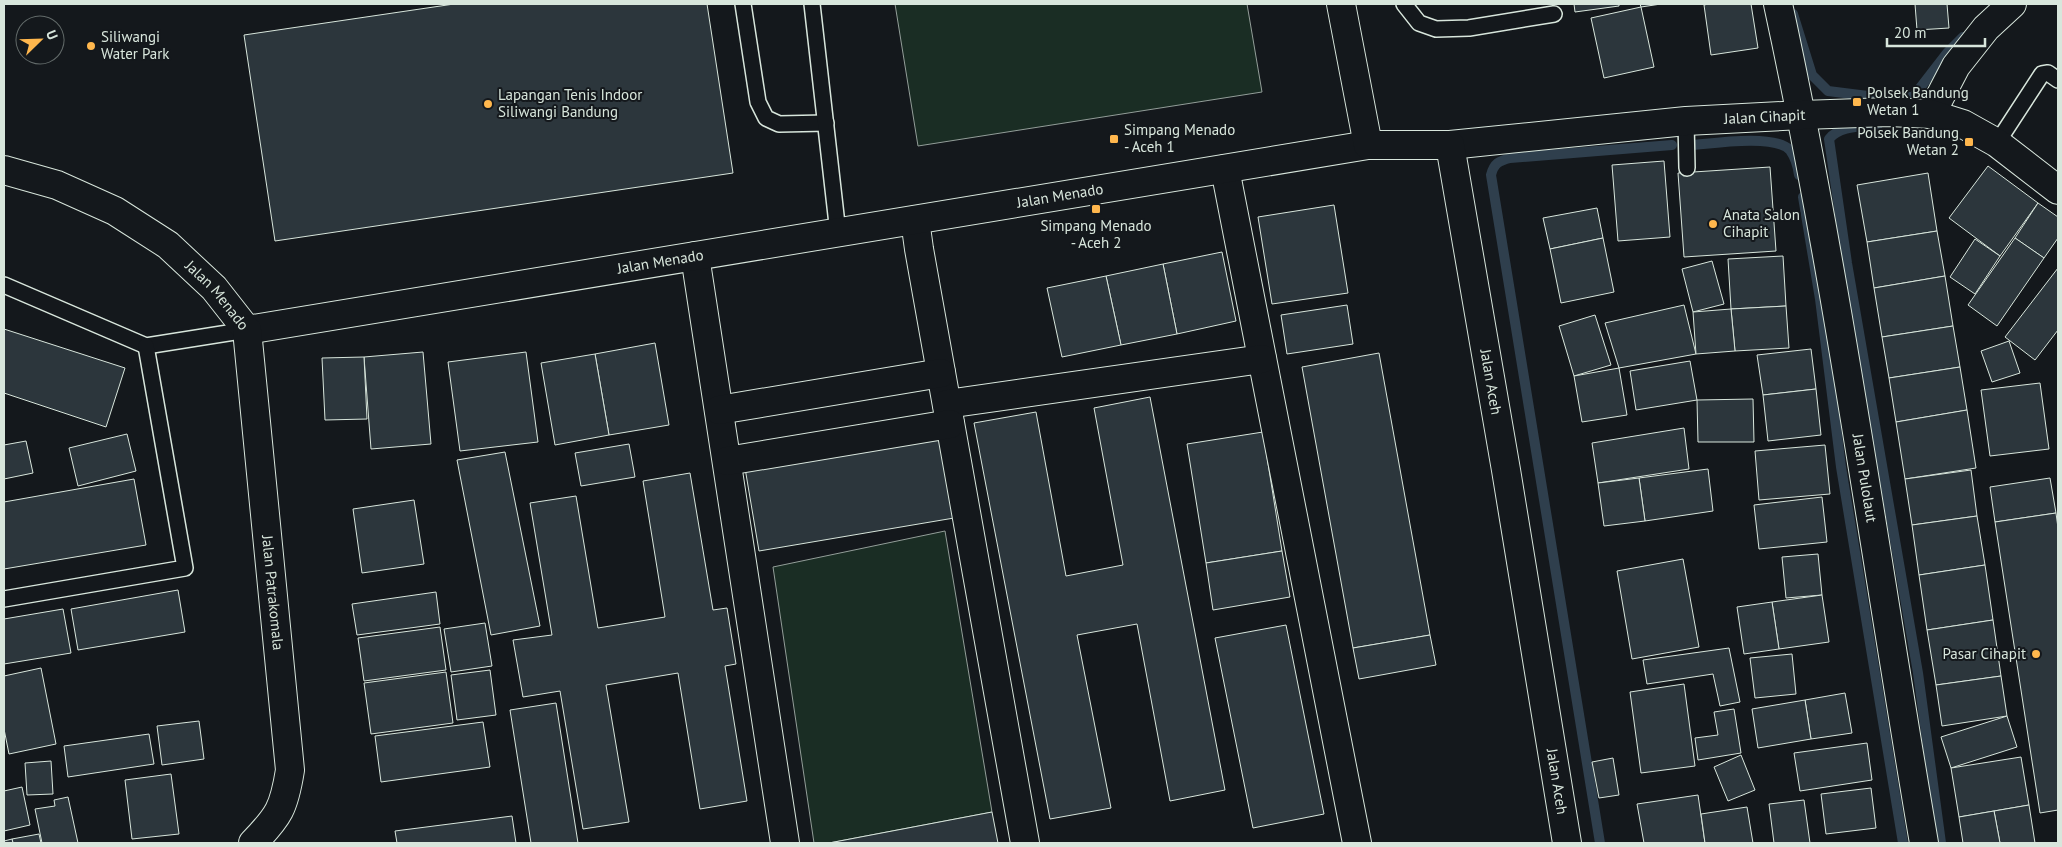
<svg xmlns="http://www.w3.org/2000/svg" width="2062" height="847" viewBox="0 0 2062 847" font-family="'PT Sans',sans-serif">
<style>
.green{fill:#1a2d24;stroke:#939e99}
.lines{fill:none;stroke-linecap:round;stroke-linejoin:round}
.stream{stroke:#2f3f4d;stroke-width:10}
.building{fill:#2c363c;stroke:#d8e6dc}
.service-casing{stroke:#d8e6dc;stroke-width:18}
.minor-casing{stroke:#d8e6dc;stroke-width:30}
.tertiary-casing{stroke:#d8e6dc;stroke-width:30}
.secondary-casing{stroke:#d8e6dc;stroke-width:30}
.service{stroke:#14181c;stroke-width:15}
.minor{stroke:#14181c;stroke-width:28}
.tertiary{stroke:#14181c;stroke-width:28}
.secondary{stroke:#14181c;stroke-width:28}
.poi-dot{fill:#ffb74d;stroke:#14181c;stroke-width:2}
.labels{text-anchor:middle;stroke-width:4;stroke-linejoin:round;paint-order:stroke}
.poi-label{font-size:15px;fill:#d8e6dc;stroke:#14181c;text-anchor:start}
.street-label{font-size:15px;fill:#d8e6dc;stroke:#14181c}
</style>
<rect width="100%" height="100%" fill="#14181c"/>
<g class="green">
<path d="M895,4h352l15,88 -344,54z"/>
<path d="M945,531l47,281 -163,31h-15l-41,-276z"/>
</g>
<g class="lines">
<g class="stream">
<path d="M1793,14l19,61 16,16 48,6h37l34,-44 16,-16"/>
<path d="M1878,125c-16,2 -38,0 -49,14l18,124 71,410 23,170"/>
<path d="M1694,145c21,-2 81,-11 96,5 5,7 8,17 9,25"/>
<path d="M1803,197l17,102 21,168 62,376"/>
<path d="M1600,843l-109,-668c3,-12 8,-14 19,-17l162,-13"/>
</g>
</g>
<g class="building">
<path d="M454,4h253l26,169 -458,68 -31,-206z"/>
<path d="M1574,4h45v2l-44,6z"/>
<path d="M1640,4h21l-20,3z"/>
<path d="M1709,4h42l7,44 -47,7 -7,-50z"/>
<path d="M1915,4h32l2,24 -32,2z"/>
<path d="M1641,7l13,60 -50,11 -13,-60z"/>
<path d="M1664,161l6,76 -52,4 -6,-76z"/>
<path d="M1988,166l50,37 -38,53 -51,-38z"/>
<path d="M1770,167l6,84 -92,6 -6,-84z"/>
<path d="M1928,173l9,58 -70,11 -10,-57z"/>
<path d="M2038,203l20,14v21l-14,20 -29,-20z"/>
<path d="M1334,205l14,88 -76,11 -14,-87z"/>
<path d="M1597,208l6,30 -53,11 -7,-31z"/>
<path d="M1937,231l8,45 -71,12 -7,-46z"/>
<path d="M1603,238l11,54 -53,11 -11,-54z"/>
<path d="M2015,238l29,20 -47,68 -29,-21z"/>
<path d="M1975,239l25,17 -25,38 -25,-17z"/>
<path d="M1222,252l14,69 -59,13 -14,-70z"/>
<path d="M1783,256l3,50 -55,3 -3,-50z"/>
<path d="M1712,261l12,43 -31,8 -11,-43z"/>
<path d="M1163,264l14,70 -56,11 -15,-69z"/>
<path d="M2058,268v62l-23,30 -30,-23z"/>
<path d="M1106,276l15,69 -59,12 -15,-69z"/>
<path d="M1945,276l8,50 -71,11 -8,-49z"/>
<path d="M1347,305l6,39 -66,10 -6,-39z"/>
<path d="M1684,305l12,49 -77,14 -14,-45z"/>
<path d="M1786,306l3,42 -54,3 -4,-42z"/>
<path d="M1731,309l4,42 -39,3 -3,-42z"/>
<path d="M1595,315l16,50 -37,11 -15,-50z"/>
<path d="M1953,326l7,41 -71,11 -7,-41z"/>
<path d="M4,329l121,39 -19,59 -102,-34z"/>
<path d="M2009,341l11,32 -28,9 -11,-31z"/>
<path d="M655,343l14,82 -60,10 -14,-81z"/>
<path d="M1811,349l5,40 -53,6 -6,-40z"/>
<path d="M423,352l8,92 -60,5 -7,-92z"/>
<path d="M526,352l12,90 -78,9 -12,-89z"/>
<path d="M1379,353l51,282 -77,13 -51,-281z"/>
<path d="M595,354l14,81 -54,10 -14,-82z"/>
<path d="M364,357l3,62 -42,1 -3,-62z"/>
<path d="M1690,361l7,39 -61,10 -6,-39z"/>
<path d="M1960,367l7,43 -71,12 -7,-44z"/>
<path d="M1619,368l8,47 -45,7 -8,-46z"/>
<path d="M2040,383l9,66 -59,7 -9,-66z"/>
<path d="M1816,389l5,46 -53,6 -5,-46z"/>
<path d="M1150,397l75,393 -55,11 -33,-177 -60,11 34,173 -61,11 -76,-396 62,-11 30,164 57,-11 -29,-157z"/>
<path d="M1753,399l1,43h-56l-1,-42z"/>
<path d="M1967,410l9,58 -71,11 -9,-57z"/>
<path d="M1684,428l5,41 -91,14 -6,-40z"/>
<path d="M1263,432l19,119 -76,12 -19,-119z"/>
<path d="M127,434l9,37 -58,15 -9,-38z"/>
<path d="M940,434l14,84 -195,33 -14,-83z"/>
<path d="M26,441l7,32 -29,6v-34z"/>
<path d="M629,444l6,33 -54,9 -6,-33z"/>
<path d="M1825,445l5,49 -71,6 -4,-49z"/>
<path d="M505,452l35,174 -49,9 -34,-175z"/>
<path d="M1708,469l5,42 -68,10 -6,-43z"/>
<path d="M1971,470l6,46 -65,9 -7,-46z"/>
<path d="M690,473l23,137 14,-2 9,56 -11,2 22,135 -47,8 -22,-136 -72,12 23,137 -46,7 -23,-138 -37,6 -10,-57 39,-5 -22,-132 46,-7 22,132 67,-11 -22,-136z"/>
<path d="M1639,478l6,43 -41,5 -6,-43z"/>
<path d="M2050,478l6,35 -61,9 -5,-35z"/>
<path d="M134,479l12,66 -142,24v-67z"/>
<path d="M1822,497l5,45 -68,7 -5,-44z"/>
<path d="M414,500l10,64 -62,9 -9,-64z"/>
<path d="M2056,513l2,15v282l-18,3 -45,-291z"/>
<path d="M1977,516l8,49 -66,10 -7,-50z"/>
<path d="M1282,551l8,46 -77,13 -7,-47z"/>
<path d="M1818,554l4,41 -36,3 -4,-41z"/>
<path d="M1683,559l16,88 -67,12 -15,-88z"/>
<path d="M1985,565l8,55 -66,10 -8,-55z"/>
<path d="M178,590l7,42 -107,18 -7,-41z"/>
<path d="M436,592l4,32 -83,11 -5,-31z"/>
<path d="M1822,595l7,47 -50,7 -7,-47z"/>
<path d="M1772,602l7,47 -35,5 -7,-47z"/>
<path d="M63,609l8,44 -67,11v-45z"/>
<path d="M1993,620l8,56 -65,9 -9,-55z"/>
<path d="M485,623l7,43 -41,6 -7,-43z"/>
<path d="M1286,625l38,189 -71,14 -38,-190z"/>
<path d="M440,627l6,43 -82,11 -6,-43z"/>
<path d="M1430,635l6,30 -77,14 -6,-31z"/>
<path d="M1729,648l11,54 -20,4 -7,-32 -66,10 -4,-24z"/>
<path d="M1792,654l4,40 -41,4 -5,-40z"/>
<path d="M41,668l15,76 -47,10 -5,-25v-53z"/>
<path d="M490,670l6,45 -39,5 -6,-45z"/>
<path d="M446,672l7,51 -82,11 -7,-51z"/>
<path d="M2001,676l6,40 -65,10 -6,-41z"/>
<path d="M1684,684l11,82 -54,7 -11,-81z"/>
<path d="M1845,693l7,40 -41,6 -6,-39z"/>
<path d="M1805,700l6,39 -53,9 -6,-39z"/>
<path d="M556,703l22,140h-47l-21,-133z"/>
<path d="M1734,709l7,44 -43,7 -3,-22 23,-3 -4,-23z"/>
<path d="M2007,716l10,31 -66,21 -10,-31z"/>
<path d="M199,721l5,38 -42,6 -5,-39z"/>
<path d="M483,722l7,45 -109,15 -6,-46z"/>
<path d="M149,734l5,30 -86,13 -4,-31z"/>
<path d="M1867,743l5,37 -72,11 -6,-38z"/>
<path d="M1741,755l14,35 -27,11 -14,-34z"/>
<path d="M2021,757l8,48 -70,12 -8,-49z"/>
<path d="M1613,758l6,37 -20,3 -7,-36z"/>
<path d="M51,761l2,33 -26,1 -2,-32z"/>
<path d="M171,774l8,60 -47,5 -7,-59z"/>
<path d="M22,787l8,38 -26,6v-40z"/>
<path d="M1871,788l5,40 -50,6 -5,-40z"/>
<path d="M1698,795l7,48h-61l-7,-39z"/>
<path d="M68,797l10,46h-36l-7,-34 20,-3 -1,-6z"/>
<path d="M1804,800l6,43h-36l-5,-39z"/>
<path d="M2029,805l6,38h-35l-6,-32z"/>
<path d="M1747,807l6,36h-48l-4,-29z"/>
<path d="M1994,811l6,32h-37l-4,-26z"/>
<path d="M992,812l6,31h-169z"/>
<path d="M512,816l4,27h-119l-2,-12z"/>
<path d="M39,834l2,9h-28l-1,-4z"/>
<path d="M12,839l1,4h-9v-2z"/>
</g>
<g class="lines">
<g class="service-casing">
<g id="service">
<path d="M743,4l15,98 8,16 13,6 47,-1"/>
<path d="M812,4l26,229"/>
<path d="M1404,4l15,19 17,6 33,-1 85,-14"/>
<path d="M1686,121l1,47"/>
<path d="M1997,143l45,-69 6,-1 10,7"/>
<path d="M4,285l142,61 101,-16"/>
<path d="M4,599l181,-31 -39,-222"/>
</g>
</g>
<g class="minor-casing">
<g id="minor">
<path id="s1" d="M1778,4c60,277 98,559 146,839"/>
<path d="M1931,114l25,-48 30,-38 26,-24"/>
<path d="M1225,169l132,674"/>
<path d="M915,220l4,29 106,594"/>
<path d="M695,256l90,587"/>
<path d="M947,404l315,-45"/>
<path d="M719,410l222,-37"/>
<path d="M727,461l223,-37"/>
</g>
</g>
<g class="tertiary-casing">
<g id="tertiary">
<path id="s2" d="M1450,145l236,-24 116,-6 87,-3 42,2 32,10 34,19 61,47"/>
<path id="s3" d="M4,170l53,15 58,26 53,34 46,43 33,42"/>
<path id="s4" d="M247,330l1121,-185"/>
<path id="s5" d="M247,330l43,440c-6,38 -11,46 -37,73"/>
</g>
</g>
<g class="secondary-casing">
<g id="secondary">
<path id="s6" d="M1341,4l27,141h82l56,325 61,373"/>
</g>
</g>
<use href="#service" class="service"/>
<use href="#minor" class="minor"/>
<use href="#tertiary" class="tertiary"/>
<use href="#secondary" class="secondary"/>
</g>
<g class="poi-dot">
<circle cx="91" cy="46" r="5"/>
<rect x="1852" y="97" width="10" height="10" rx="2.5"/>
<circle cx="488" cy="104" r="5"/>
<rect x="1109" y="134" width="10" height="10" rx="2.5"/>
<rect x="1964" y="137" width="10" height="10" rx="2.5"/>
<rect x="1091" y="204" width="10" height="10" rx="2.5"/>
<circle cx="1713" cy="224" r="5"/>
<circle cx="2036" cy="654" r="5"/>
</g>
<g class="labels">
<g class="poi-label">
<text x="101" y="42">Siliwangi<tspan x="101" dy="17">Water Park</tspan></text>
<text x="1867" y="98">Polsek Bandung<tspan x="1867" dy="17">Wetan 1</tspan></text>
<text x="498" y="100">Lapangan Tenis Indoor<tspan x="498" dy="17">Siliwangi Bandung</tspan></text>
<text x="1124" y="135">Simpang Menado<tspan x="1124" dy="17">- Aceh 1</tspan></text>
<text x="1959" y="138" text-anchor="end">Polsek Bandung<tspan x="1959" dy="17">Wetan 2</tspan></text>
<text x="1723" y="220">Anata Salon<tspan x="1723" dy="17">Cihapit</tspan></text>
<text x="1096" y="231" text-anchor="middle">Simpang Menado<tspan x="1096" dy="17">- Aceh 2</tspan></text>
<text x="2026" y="659" text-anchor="end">Pasar Cihapit</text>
</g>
<g class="street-label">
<text dy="5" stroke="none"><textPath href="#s2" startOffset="316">Jalan Cihapit</textPath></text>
<text dy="5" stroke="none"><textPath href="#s4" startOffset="824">Jalan Menado</textPath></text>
<text dy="5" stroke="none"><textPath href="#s4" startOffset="419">Jalan Menado</textPath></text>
<text dy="5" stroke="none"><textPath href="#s3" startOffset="252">Jalan Menado</textPath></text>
<text dy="5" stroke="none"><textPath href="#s6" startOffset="466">Jalan Aceh</textPath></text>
<text dy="5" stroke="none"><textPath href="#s1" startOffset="482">Jalan Pulolaut</textPath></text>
<text dy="5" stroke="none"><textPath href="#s5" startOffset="264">Jalan Patrakomala</textPath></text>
<text dy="5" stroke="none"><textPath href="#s6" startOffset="871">Jalan Aceh</textPath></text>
</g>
</g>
<rect width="2062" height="847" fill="none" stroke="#d8e6dc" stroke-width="10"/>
<g transform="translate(40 40) rotate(67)"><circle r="24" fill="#14181c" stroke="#626a69"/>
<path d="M0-4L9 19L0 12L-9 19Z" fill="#ffb74d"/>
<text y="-8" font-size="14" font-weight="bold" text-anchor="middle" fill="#d8e6dc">U</text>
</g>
<path d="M1887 38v8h98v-8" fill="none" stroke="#d8e6dc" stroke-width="2.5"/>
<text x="1894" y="38" font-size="15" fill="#d8e6dc" stroke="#14181c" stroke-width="4" paint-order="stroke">20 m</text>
</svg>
